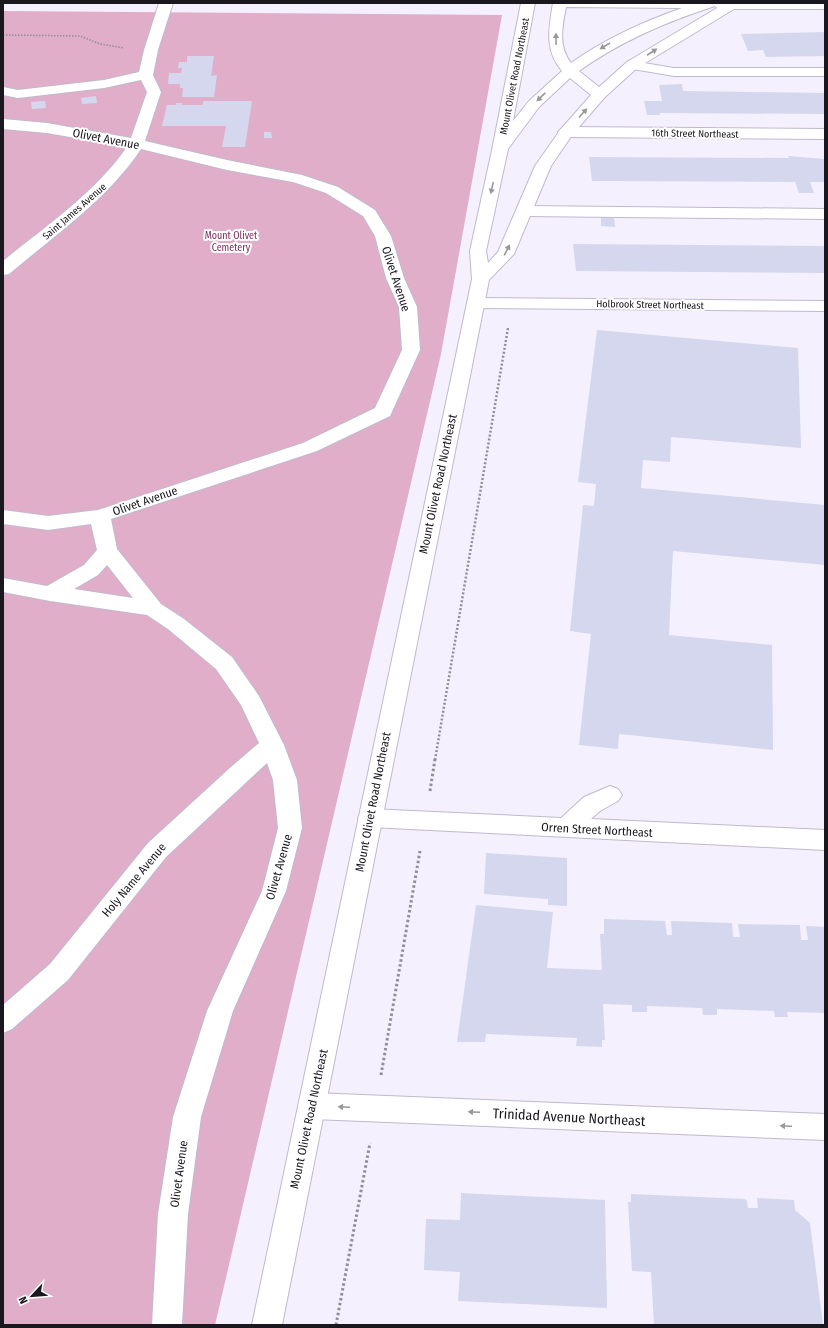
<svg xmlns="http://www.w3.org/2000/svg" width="828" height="1328" viewBox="0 0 828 1328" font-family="'Fira Sans Condensed',sans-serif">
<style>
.green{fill:#e1aec9}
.building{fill:#d4d7ed}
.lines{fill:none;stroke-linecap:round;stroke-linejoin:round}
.minor-casing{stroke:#c0b9ce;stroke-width:2}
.major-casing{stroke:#c0b9ce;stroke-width:2}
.path-far2{stroke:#918d99;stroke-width:1.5;stroke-dasharray:1.5 1.5;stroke-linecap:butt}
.path-far1{stroke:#918d99;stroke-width:2.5;stroke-dasharray:2 2;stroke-linecap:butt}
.path{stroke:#918d99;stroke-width:3;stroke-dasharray:2.5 2.5;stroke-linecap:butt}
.minor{fill:#fff;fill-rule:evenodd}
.major{fill:#fff;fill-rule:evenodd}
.oneway{fill:#98979a}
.labels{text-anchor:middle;stroke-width:4;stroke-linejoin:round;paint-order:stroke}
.far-street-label{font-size:10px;fill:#1a171f;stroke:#fff}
.far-park-label{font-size:10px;fill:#7b2e5d;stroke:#fff}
.street-label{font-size:12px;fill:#1a171f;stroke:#fff}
.near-street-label{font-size:14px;fill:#1a171f;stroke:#fff}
</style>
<rect width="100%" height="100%" fill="#f5f0fe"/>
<path class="green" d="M3,11l499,4 -61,339 -226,971h-212z"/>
<g class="building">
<path d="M825,32v24l-59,1 -3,-7 -15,1 -7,-17z"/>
<path d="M187,56h27l-3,20 6,-1 -3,22h-32l1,-9h-3v-4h-12l1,-11h12l1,-5h-4l1,-6h8z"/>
<path d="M682,84l1,7h2l140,2v21l-165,-1v2h-13l-3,-14h18l-3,-16z"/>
<path d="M96,96l1,7 -15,1 -1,-6z"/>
<path d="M45,101l1,7 -14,1 -1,-7z"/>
<path d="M203,101h49l-7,46h-23l4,-21h-64l5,-21h9v-2h6v2h21z"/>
<path d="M264,132h7l1,6h-8z"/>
<path d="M788,156l37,3v23h-15l4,11h-15l-4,-11 -203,-1 -3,-24 200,1z"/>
<path d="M601,218h13l1,9 -14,-1z"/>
<path d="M573,244l252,2v27l-249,-2z"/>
<path d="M597,330l201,18 3,100 -130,-11 -1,25 -27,-2 -2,28 184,17v60l-152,-14 -4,84 103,10 1,105 -154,-16 -1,15 -39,-4 12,-111 -21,-3 13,-126 11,1 2,-22 -18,-2z"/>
<path d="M486,853l81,5v48l-19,-1v-6l-64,-5z"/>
<path d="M476,905l77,7 -6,56 55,2 -2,-36h4v-15l61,2 2,14h5l-1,-14 61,2 1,14h7l-2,-13 62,1 1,15h7l-2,-14 19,1v86l-38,-1 1,5h-13l-1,-6 -57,-2v6h-14l-1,-7 -55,-2v6h-15v-7l-29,-1 2,36h-3v7l-26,-1 1,-8 -91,-4 -1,8h-28z"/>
<path d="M461,1193l144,7 2,108 -149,-7 2,-29 -36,-2 2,-51 34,1z"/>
<path d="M631,1194l114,5 2,2 1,7h10l-1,-10 37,2 1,10 15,13 13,102h-169l-3,-53 -19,-1 -4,-69h3z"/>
</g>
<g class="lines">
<g class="minor-casing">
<g id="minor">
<path d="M159,3h14l-15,47 -5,25 8,17 -16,49 82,19 75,15 36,12 37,23 16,26 13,42 13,29 3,43 -30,66 -73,35 -206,68 6,30 44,55 23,15 48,38 27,39 25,49 13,35 5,48 -16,63 -53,120 -32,106 -13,97 -6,111h-30l6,-111 15,-97 34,-106 55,-120 16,-63 -5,-48 -6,-17 -101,94 -98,123 -56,49 -9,4v-28l47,-41 98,-121 83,-76 28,-24 -18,-38 -25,-36 -48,-40 -21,-14 -97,-14 -47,-9v-14l44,8 37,-21 13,-15 -6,-26 -43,6 -45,-6v-14l45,6 50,-6 205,-67 72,-35 27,-58 -3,-43 -13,-29 -11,-42 -12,-20 -37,-23 -33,-11 -66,-12 -86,-21c-34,51 -86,86 -132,125l-6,1v-14c43,-35 92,-68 124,-114l-80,-14 -44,-4v-10l44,4 84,15 16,-46 -6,-12 -37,8 -86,10 -15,-3v-8l15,3 86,-10 35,-8 5,-22zM107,565l26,33 -59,-9 24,-14z"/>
<path d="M632,61l42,7h151v8h-151l-47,-8 -2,-3 2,-3z"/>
<path d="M566,127l259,2v10l-259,-2 -5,-2 -3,-3 3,-3z"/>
<path d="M524,206l301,3v10l-301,-3 -6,-2 -2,-3 2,-3z"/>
<path d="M476,298l349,3v10l-349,-3 -6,-1 -3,-4 3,-4z"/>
<path d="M610,786l8,3 4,6 -4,6 -18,10 -9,8 234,11v20l-455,-23 -8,-2 -4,-7 4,-7 8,-2 191,9 23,-21z"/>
<path d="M313,1093l512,21v26l-512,-21 -10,-4 -4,-9 4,-9z"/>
</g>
</g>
<g class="major-casing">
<path id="major" d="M521,3h14l-22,118 16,-20 33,-30c-18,-21 -13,-43 -9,-68h272v6h-91l-97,59 -32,29 -33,38 -21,31 -37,88 -25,26 -207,1045h-30l220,-1046 -2,-28 22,-101zM715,6l2,2 -90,54 -28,25 -20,-16c42,-30 87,-49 136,-65zM566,7l116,1c-40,14 -77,31 -111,55 -13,-17 -9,-36 -5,-56zM570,78l21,17 -30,34 -26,37 -37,86 -10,11 -2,-12 22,-102 31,-42z"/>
</g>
<path class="path-far2" d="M3,35l77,1 20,8 24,4"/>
<path class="path-far1" d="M435,760l73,-432"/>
<g class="path">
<path d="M430,791l5,-32"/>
<path d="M381,1075l39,-224"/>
<path d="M336,1325l34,-182"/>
</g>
<use href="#minor" class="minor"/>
<use href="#major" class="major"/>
</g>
<defs><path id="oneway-solid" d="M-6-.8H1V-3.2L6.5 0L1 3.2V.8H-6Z"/></defs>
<g class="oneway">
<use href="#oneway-solid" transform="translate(556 39) rotate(-91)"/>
<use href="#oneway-solid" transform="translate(605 46) rotate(149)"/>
<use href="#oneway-solid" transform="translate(652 52) rotate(-33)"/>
<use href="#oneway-solid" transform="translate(541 97) rotate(136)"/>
<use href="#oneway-solid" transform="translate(583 113) rotate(-48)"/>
<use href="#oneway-solid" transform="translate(492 188) rotate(102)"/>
<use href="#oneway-solid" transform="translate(507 250) rotate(-62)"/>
<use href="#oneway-solid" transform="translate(344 1107) rotate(-178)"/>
<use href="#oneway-solid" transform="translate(474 1112) rotate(-177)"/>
<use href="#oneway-solid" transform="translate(786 1126) rotate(-178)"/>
</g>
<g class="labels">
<g class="far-street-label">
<text transform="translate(514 76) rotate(-79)" y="4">Mount Olivet Road Northeast</text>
<text transform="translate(695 133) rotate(1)" y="4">16th Street Northeast</text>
<text transform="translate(74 211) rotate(-41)" y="4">Saint James Avenue</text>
<text transform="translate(650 304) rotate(1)" y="4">Holbrook Street Northeast</text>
</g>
<g class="far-park-label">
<text x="231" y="239">Mount Olivet<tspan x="231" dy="12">Cemetery</tspan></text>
</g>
<g class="street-label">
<text transform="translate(106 139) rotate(11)" y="4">Olivet Avenue</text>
<text transform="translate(396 279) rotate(72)" y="4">Olivet Avenue</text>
<text transform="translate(438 484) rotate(-78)" y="4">Mount Olivet Road Northeast</text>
<text transform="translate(145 501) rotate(-19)" y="4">Olivet Avenue</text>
<text transform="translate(373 802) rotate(-79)" y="4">Mount Olivet Road Northeast</text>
<text transform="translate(597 830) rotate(3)" y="4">Orren Street Northeast</text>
<text transform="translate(279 867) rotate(-74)" y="4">Olivet Avenue</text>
<text transform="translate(134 880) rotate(-50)" y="4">Holy Name Avenue</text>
<text transform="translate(309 1119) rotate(-78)" y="4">Mount Olivet Road Northeast</text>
<text transform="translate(179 1174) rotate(-82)" y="4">Olivet Avenue</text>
</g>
<g class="near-street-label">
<text transform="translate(569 1117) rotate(3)" y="5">Trinidad Avenue Northeast</text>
</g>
</g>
<rect width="828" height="1328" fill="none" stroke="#1a171f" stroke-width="8"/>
<g transform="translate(32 1296) rotate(244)" stroke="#ffffff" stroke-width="3" paint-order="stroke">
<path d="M0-3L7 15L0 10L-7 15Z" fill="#1a171f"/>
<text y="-6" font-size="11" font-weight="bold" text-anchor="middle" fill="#1a171f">N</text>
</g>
</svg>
